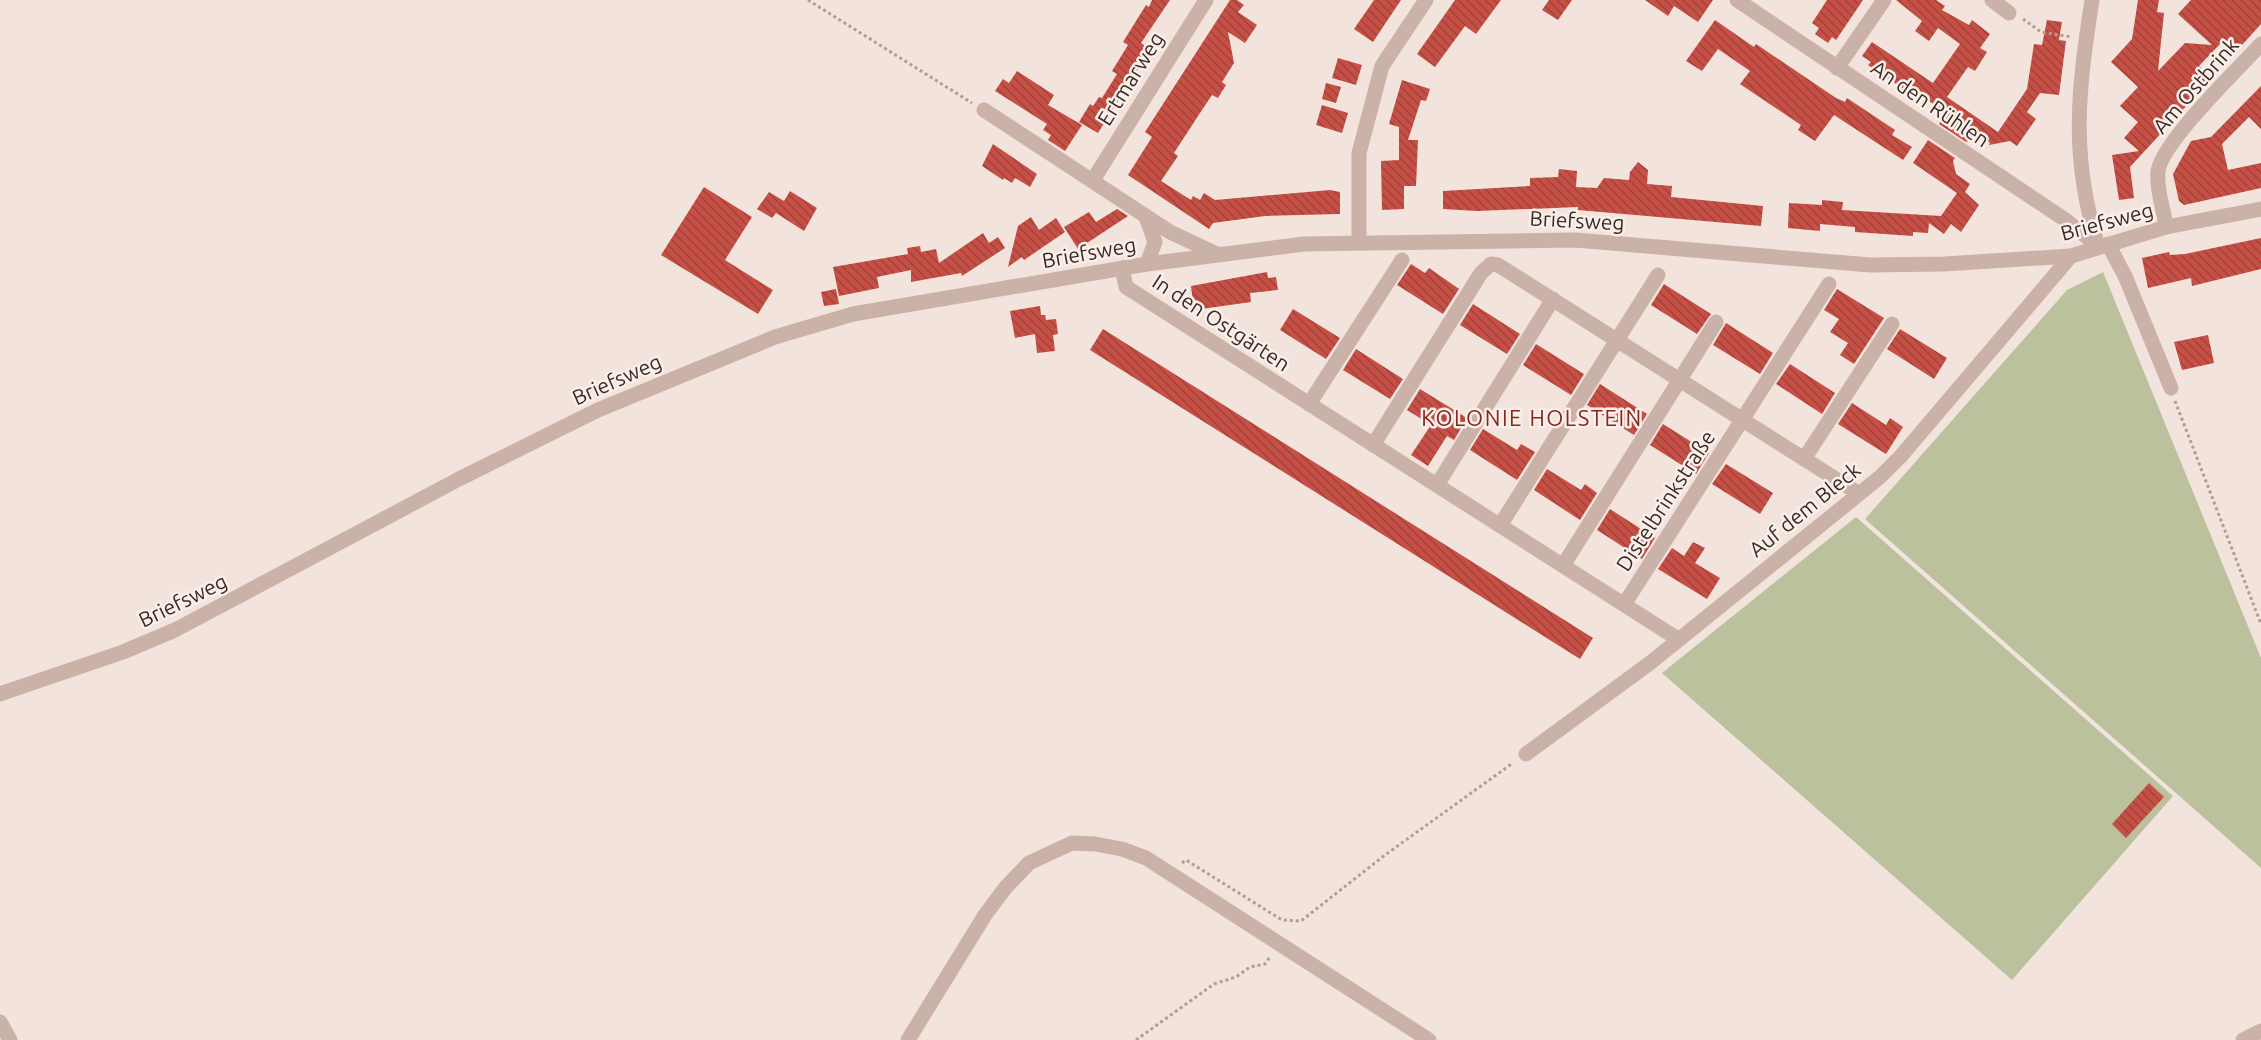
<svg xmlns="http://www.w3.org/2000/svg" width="2261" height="1040" viewBox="0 0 2261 1040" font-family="Ubuntu,sans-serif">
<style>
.grass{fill:#bbc19c}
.building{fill:url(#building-back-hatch)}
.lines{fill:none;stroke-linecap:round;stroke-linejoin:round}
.path{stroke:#b69b92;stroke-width:3;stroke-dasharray:3 3;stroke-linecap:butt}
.minor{stroke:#cab2a8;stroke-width:15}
.labels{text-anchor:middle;stroke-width:5;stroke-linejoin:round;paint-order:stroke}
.street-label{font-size:21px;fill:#372a28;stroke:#faefe8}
.neighbourhood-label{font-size:22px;letter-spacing:1.5px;fill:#862821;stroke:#faefe8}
</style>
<defs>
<pattern id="building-back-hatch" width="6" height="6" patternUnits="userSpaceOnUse" patternTransform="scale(1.5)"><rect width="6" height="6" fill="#c65046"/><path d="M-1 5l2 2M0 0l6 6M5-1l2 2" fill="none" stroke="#a2433a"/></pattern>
</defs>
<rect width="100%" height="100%" fill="#f2e4dc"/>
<g class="grass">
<path d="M2103,272l158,386v210l-396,-349 202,-229z"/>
<path d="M1856,517l317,279 -161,184 -350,-307z"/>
</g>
<g class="building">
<path d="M1152,0h18l-29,43 9,7 -52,83 -19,-11 11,-18 3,2 6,-9 3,1 15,-24 -5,-3 16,-26 -5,-3 23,-37 3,2z"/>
<path d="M1230,0h7l7,5 -6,7 19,13 -12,18 -17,-11 6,31 -12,19 4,3 -8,13 -6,-3 -12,18 -26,40 4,3 -17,25 30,19 2,-4 7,4 4,-7 11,7 115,-10 10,2v22l-75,2 -52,7 -4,6 -81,-54 24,-38 -7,-5z"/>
<path d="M1374,0h27l-28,42 -19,-13z"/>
<path d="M1455,0h46l-25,34 -11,-8 -30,41 -18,-13z"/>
<path d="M1549,0h23l-14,20 -16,-10z"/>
<path d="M1645,0h68l-15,22 -24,-16 -6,10z"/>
<path d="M1827,0h36l-27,40 -4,-3 -4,6 -13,-9 4,-6 -7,-5z"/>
<path d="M1896,0h40l9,6 -3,4 27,15 3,-5 18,14 -10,14 7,4 -12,19 -7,-4 -21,30 51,35 29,-43 7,-45 8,1 5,-25 15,2 -3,18 7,1 -7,54 -19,-2 -13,19 9,7 -19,27 -7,-5 -21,4 1,-2 -9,-7 -15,6 -27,-18 7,-11 -27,-19 -2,4 -49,-33 3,-3 -9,-6 10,-14 61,41 27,-39 -22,-16 -9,13 -14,-10 7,-10z"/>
<path d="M2138,0h21l-2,12 7,1 -6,58 27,-28 27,2 -34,-31 13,-14h70v24l-28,31 -12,-12 -22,23 13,12 -82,89 4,31 -15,2 -7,-45 27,-4 -15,-13 14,-16 -18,-16 18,-19 -27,-25 21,-23z"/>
<path d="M1715,20l39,27 2,-3 80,54 9,4 2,-4 48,32 -3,5 20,12 -9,13 -69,-45 -19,26 -17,-11 3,-5 -61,-41 10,-13 -32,-22 -16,22 -16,-10z"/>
<path d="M1338,58l24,7 -6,20 -24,-7z"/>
<path d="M1017,71l37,24 -6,10 34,20 -17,26 -17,-11 3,-5 -8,-5 4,-6 -52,-33 8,-12 6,4z"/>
<path d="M1402,80l28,9 -4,12 -5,-1 -13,40h10l-2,46h-12v23l-22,1 -1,-49 18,-1v-33l-10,-3z"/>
<path d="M1326,83l15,4 -5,16 -14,-4z"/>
<path d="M2261,86v43l-12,-12 -27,27 6,26 33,-7v25l-77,17 -5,-4 -6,-27 18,-33 20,-4z"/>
<path d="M1322,105l26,8 -6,20 -26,-8z"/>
<path d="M1928,140l27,18 -2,3 3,13 14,10 -5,8 14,13 -18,27 -10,-8 -7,10 -15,-11 -1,10 -15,-1v4l-58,-4v-5l-35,-3v7l-32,-3 1,-25 33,2v-5l21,2 -1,8 99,6 16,-23 -44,-30z"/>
<path d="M993,144l44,30 -7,13 -15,-9 -3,5 -8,-5 -1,2 -21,-14z"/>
<path d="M1638,162l10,8 -1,14 25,2 -1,11 92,9 -2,20 -183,-16v-3l-101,4 -34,-2v-18l87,-5v-8l28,-1 1,-8 18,2 -1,16 21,1 7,-10 25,2 1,-8z"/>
<path d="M704,187l48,30 -27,43 48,30 -15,24 -97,-59z"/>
<path d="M790,191l27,17 -13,23 -28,-18 -4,5 -15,-9 12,-17 15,9z"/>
<path d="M1117,209l11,7 -50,33 -14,-22 25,-15 7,10z"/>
<path d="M1031,217l8,13 17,-12 9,14 -41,28 -2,-3 -14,10 10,-41z"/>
<path d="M983,233l6,10 9,-6 7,11 -43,28 -1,-3 -50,9v-12l-34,7 2,11 -40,8 -6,-29 75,-13 -1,-6 13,-2 1,6 15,-3 3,14z"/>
<path d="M2261,238v31l-69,17 -1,-8 -43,10 -6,-30 27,-6 1,3 15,-1z"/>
<path d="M1411,264l14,9 4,-5 30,21 -16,25 -46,-29z"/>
<path d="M1267,272l1,6 8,-1 2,13 -28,3 1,9 -57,8 -3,-24z"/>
<path d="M1664,284l47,30 -14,20 -46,-29z"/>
<path d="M836,289l3,15 -15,2 -3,-14z"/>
<path d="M1837,289l47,29 -30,46 -14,-9 8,-12 -18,-11 9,-13 -15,-9z"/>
<path d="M1473,304l47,30 -13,20 -47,-29z"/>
<path d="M1040,306l1,9h4l1,5 10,-1 2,15 -5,1 2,16 -18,2 -2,-19 -20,4 -5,-27z"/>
<path d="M1293,309l47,29 -14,21 -46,-29z"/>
<path d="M1726,323l47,30 -13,21 -47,-29z"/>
<path d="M1103,329l490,309 -13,21 -490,-309z"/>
<path d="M1900,329l47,29 -13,21 -47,-30z"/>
<path d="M2208,335l6,28 -32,7 -8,-28z"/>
<path d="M1536,344l48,30 -13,21 -48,-30z"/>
<path d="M1356,349l47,30 -13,20 -47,-29z"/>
<path d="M1790,364l45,29 -13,21 -46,-30z"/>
<path d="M1600,384l47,30 -13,21 -47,-30z"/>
<path d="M1420,389l47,29 -13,22 -7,-4 -19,30 -17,-11 20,-30 -24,-15z"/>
<path d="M1852,403l34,22 4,-7 13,9 -17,27 -48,-30z"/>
<path d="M1663,424l46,29 -13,21 -46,-29z"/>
<path d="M1483,429l34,21 4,-6 14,8 -18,28 -47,-30z"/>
<path d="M1726,464l47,29 -13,21 -48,-30z"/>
<path d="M1547,469l34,21 4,-6 12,9 -17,27 -46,-30z"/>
<path d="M1610,509l45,29 -13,21 -45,-29z"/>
<path d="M1693,542l12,6 -10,15 25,15 -13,21 -49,-30 14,-21 12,8z"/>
<path d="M2149,783l15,14 -38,41 -14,-14z"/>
</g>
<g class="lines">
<g class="path">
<path d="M808,0l164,103"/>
<path d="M2023,19l18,13 31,5"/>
<path d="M2175,401l86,223"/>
<path d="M1182,863l4,-3 96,60 19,1 84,-66 128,-92"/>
<path d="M1136,1040l78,-56 22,-7 14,-10 15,-3 5,-7"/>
</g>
<g class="minor">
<path d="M1737,0l330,221 31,25"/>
<path d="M1992,0l17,13"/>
<path d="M2092,0c-14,91 -22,156 6,246"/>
<path d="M1837,68l47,-68"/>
<path d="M984,110l186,122 47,22"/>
<path d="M1093,180l113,-180"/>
<path d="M1146,217l9,25 -8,22"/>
<path d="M2166,227c-2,-17 -10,-38 -8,-55 2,-28 81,-104 103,-128"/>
<path d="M1359,241v-88l23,-87 44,-66"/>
<path d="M2108,244l17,32 46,112"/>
<path d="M1122,268l4,19 552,352"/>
<path d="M1309,404l93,-144"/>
<path d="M1373,445l108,-172 10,-9 7,1 360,228"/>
<path d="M1804,459l88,-135"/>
<path d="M1437,485l116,-186"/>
<path d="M1501,524l157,-249"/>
<path d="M1564,564l152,-242"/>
<path d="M1625,603l204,-319"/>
<path d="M0,694l123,-42 52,-22 284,-151 139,-69 177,-73 78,-23 294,-50 157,-20 271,-4 295,25 74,-1 127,-8 95,-29 95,-18"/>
<path d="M1526,754l124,-91 230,-186 21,-21 170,-200"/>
<path d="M0,1022l10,18"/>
<path d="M908,1040l77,-125 21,-28 23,-24 43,-20 23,1 27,5 24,9 283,182"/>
<path d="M2243,1040l18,-9"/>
</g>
</g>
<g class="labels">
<g class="street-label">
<text transform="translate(1131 79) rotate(-58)" y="7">Ertmarweg</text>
<text transform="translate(2196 86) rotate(-49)" y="7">Am Ostbrink</text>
<text transform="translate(1930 104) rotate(34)" y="7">An den Rühlen</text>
<text transform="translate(1577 221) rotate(3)" y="7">Briefsweg</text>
<text transform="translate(2107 222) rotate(-15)" y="7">Briefsweg</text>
<text transform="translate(1089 253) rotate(-10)" y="7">Briefsweg</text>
<text transform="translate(1221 323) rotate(33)" y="7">In den Ostgärten</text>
<text transform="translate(617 380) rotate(-24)" y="7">Briefsweg</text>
<text transform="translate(1666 501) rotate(-57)" y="7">Distelbrinkstraße</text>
<text transform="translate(1805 510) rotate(-39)" y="7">Auf dem Bleck</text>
<text transform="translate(183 601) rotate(-26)" y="7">Briefsweg</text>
</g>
<g class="neighbourhood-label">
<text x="1532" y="426">KOLONIE HOLSTEIN</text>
</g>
</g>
</svg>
